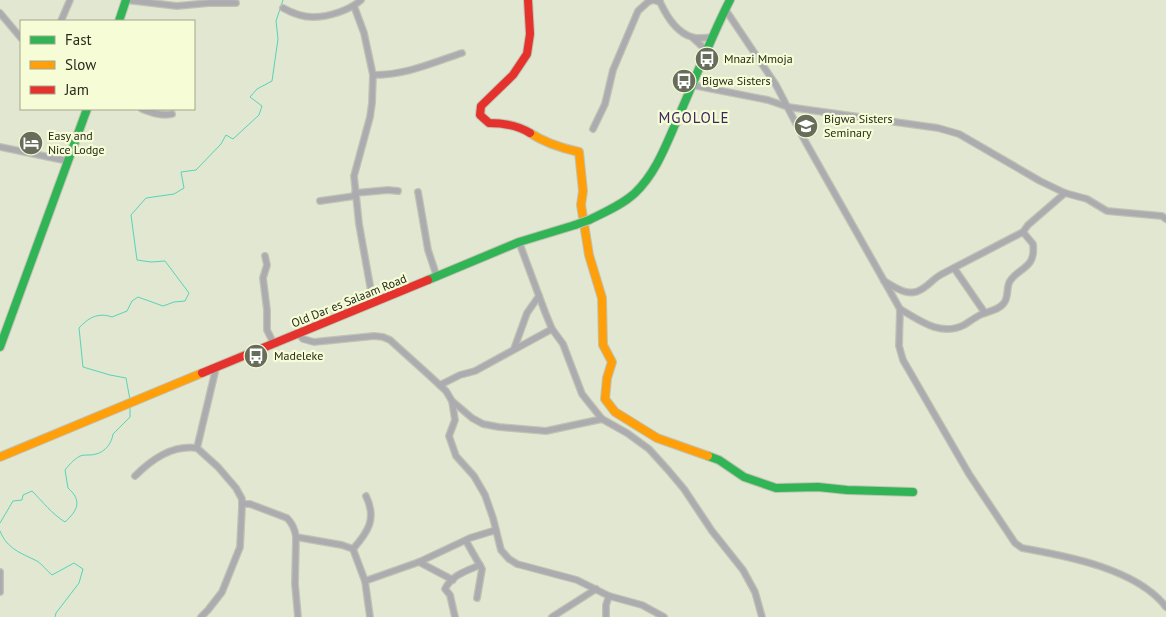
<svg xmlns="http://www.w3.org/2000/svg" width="1166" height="617" viewBox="0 0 1166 617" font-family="'PT Sans',sans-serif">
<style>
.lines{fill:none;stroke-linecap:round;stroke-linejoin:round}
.stream{stroke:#55d4b8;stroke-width:1}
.street-casing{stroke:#c0c3b2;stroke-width:8}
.fast-casing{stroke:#c0c3b2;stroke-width:10}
.slow-casing{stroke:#c0c3b2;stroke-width:10}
.jam-casing{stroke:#c0c3b2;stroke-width:10}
.street{stroke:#acabb0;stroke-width:5.5}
.fast{stroke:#30b455;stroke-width:8}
.slow{stroke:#ff9f0a;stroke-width:8}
.jam{stroke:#e5322d;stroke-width:8}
.fast-bridge-casing{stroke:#c0c3b2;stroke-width:10;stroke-linecap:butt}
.fast-bridge{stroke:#30b455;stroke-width:8}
.labels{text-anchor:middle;stroke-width:4.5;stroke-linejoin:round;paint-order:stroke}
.poi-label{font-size:12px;fill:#272a1c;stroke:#f5fcd6;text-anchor:start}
.street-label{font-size:12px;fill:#272a1c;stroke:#f5fcd6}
.quarter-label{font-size:15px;letter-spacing:1px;fill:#3a2660;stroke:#f5fcd6}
</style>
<rect width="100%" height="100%" fill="#e2e7d1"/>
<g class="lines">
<g class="stream">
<path d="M281,6l2,-6"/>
<path d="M130,400l-4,-22 -16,-3 -27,-8 -4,-39c9,-10 19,-16 33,-11l15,-6 5,-10 6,-4 25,9 11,-4 11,-1 4,-8 -24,-32 -14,1 -14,-2 -6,-45 15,-17 28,-4 10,-6 -3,-16 15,-2 25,-26 5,-9 7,4 26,-24 3,-9 -12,-9 7,-8 15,-8 6,-42 -2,-18 4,-12"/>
<path d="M0,523l13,-22 9,-1 1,-5 9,-4c11,11 20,23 33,31 12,-11 18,-21 3,-34l-3,-18c5,-6 8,-10 15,-14 5,-2 11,0 16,-2 9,-2 16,-11 17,-20l17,-17v-11"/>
<path d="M0,531c7,18 21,22 37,30 5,3 10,10 15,14l22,-12 9,6 -4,14 -23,30 -1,4"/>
</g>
<g class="street-casing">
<g id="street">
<path d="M126,0l51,6 32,-3h27"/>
<path d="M660,2c6,13 17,31 32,35 6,2 14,1 20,0"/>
<path d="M354,6l10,27 9,42 -1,28 -2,14 -16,59 5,48 14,78"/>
<path d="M283,8c9,5 20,9 30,9 16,0 37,-7 48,-17"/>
<path d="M725,9l51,76 29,56 95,168 -1,37 4,14 66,114 46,69 7,5c45,8 115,21 144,59"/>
<path d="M0,13l21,25"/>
<path d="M61,21l9,-21"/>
<path d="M693,38l14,13"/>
<path d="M373,75c33,0 59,-12 89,-22"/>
<path d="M692,85l76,15 20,7 150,21 21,6 81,47 25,12 22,6 20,12 55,5 4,3"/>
<path d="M142,109c10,4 19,7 30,5"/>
<path d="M593,129l12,-25 8,-34 25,-59 10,-9 5,-2 7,2"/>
<path d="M0,147l68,14"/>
<path d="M418,192l10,58 9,27"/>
<path d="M355,193l33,-3 10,1"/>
<path d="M320,201l35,-5"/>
<path d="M519,242l26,70 7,17 11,15 19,50 20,25 25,14 22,16 19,21 16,19 28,42 31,39 12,22 7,25"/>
<path d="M265,256l2,9 -4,13 4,32v20l7,14"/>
<path d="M954,268l31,45"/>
<path d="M884,281c12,7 25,17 38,8 7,-4 12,-11 20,-15l81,-42 5,-7 37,-32"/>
<path d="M900,309c19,11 40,28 64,16 5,-3 10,-7 16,-10 8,-4 18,-4 24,-12 5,-6 2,-16 6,-22 9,-14 26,-12 23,-37l-10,-12"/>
<path d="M298,333l5,6 11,3 60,-6 9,1 7,3 41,37 15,14 6,10 3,19 -6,16 7,20 18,20 11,19 8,23 8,32 8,9 8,5 60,16 32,16 33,9 22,12"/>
<path d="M514,349l13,-36 12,-17"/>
<path d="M440,385l20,-10 15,-4 77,-42"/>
<path d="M452,401l20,17 11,6 16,3 47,4 56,-12"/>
<path d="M135,476c17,-17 37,-31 62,-28"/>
<path d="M242,504h8l37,14c6,6 8,11 9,19l46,8 11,4 12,32 5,36"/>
<path d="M296,537l-1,47 3,33"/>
<path d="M466,541l16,28 -5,29"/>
<path d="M353,549c15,-17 24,-30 13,-53"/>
<path d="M419,562l34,18"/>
<path d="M0,572v20"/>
<path d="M365,581l54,-19 51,-24 26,-8"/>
<path d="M201,617l7,-7 14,-18 18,-45 2,-40v-8l-6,-11 -18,-21 -21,-19 19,-80"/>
<path d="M455,617l-5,-22 -5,-6c7,-14 21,-18 35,-24"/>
<path d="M552,617l44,-28"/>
<path d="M606,617v-12l3,-9"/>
</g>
</g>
<g class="fast-casing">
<g id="fast">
<path d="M119,21l7,-21"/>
<path d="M589,220c16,-8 33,-15 46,-27 21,-20 31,-48 42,-73 18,-40 33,-81 53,-120"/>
<path d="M428,280l91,-38 56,-17"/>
<path d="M0,347l87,-238"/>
<path d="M708,456l11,4 25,17 32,11 42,-1 29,3 66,2"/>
</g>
</g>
<g class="slow-casing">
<g id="slow">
<path d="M530,133c15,10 31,15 49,19l4,39 -2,14 8,50 13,43 1,47 9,17 -5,16 -2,21 10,13 42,26 51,18"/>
<path d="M0,457l202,-84"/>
</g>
</g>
<g class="jam-casing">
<g id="jam">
<path d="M528,0l2,34 -3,20 -14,21 -32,31 -1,9 9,8c15,0 28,2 41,10"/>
<path d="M202,373l226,-93"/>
</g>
</g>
<use href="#street" class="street"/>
<use href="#fast" class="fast"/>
<use href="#slow" class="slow"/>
<use href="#jam" class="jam"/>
<g class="fast-bridge-casing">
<path id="fast-bridge" d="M575,225l14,-5"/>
</g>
<use href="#fast-bridge" class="fast-bridge"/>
</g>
<defs>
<g id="bus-disc" transform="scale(1.25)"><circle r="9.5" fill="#686c5b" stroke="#f5fcd6"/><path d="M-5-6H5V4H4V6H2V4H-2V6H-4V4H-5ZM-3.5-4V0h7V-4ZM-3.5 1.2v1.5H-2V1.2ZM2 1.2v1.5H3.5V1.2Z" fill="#fff"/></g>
<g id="school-disc" transform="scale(1.25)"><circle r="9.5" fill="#686c5b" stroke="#f5fcd6"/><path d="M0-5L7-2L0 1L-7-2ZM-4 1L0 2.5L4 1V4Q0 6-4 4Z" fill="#fff"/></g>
<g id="hotel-disc" transform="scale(1.25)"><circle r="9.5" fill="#686c5b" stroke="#f5fcd6"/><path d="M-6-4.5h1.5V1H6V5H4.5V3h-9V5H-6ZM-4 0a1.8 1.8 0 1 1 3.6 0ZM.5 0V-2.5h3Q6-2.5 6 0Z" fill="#fff"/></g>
</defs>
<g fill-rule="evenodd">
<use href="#bus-disc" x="707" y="59"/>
<use href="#bus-disc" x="684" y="81"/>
<use href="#school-disc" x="806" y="126"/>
<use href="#hotel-disc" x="31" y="143"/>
<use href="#bus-disc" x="256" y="356"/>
</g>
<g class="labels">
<g class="poi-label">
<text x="724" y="63">Mnazi Mmoja</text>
<text x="702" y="85">Bigwa Sisters</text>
<text x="824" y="123">Bigwa Sisters<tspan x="824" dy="14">Seminary</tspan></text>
<text x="48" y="140">Easy and<tspan x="48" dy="14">Nice Lodge</tspan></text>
<text x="274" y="360">Madeleke</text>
</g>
<g class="street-label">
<text transform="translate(349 301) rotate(-22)" y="4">Old Dar es Salaam Road</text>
</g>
<g class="quarter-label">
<text x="694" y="123">MGOLOLE</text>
</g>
</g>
<rect x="20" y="20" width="175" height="90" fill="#f5fcd6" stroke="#a3a88c"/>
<rect x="30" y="36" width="25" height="8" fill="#30b455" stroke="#a3a88c"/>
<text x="65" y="45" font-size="15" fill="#272a1c">Fast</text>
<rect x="30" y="61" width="25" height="8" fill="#ff9f0a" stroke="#a3a88c"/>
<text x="65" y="70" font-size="15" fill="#272a1c">Slow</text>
<rect x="30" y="86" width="25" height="8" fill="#e5322d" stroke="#a3a88c"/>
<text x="65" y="95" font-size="15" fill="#272a1c">Jam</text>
</svg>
